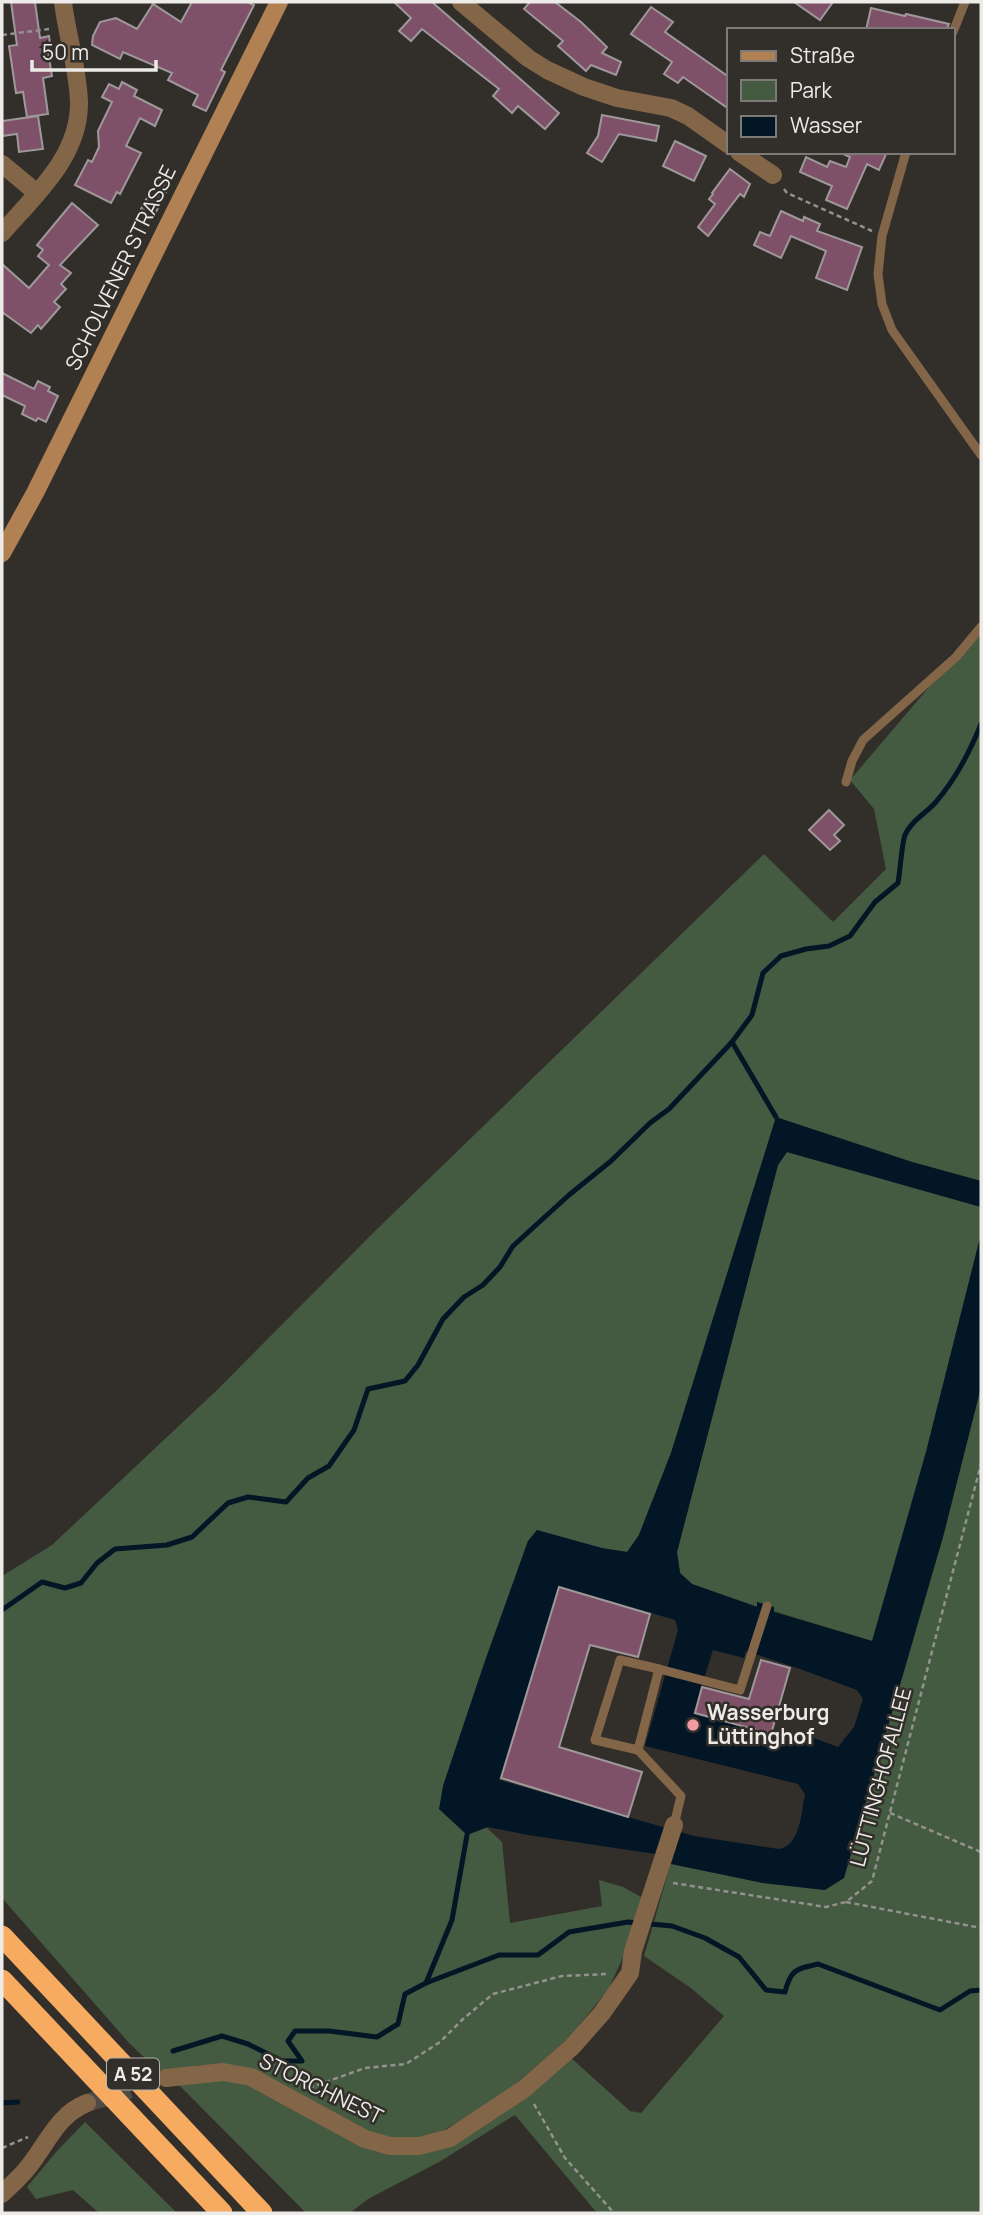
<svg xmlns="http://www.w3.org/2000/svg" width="983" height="2215" viewBox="0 0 983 2215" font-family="Manrope,sans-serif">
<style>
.green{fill:#445a41}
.water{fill:#021625;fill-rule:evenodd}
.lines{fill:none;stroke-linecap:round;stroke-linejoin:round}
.stream{stroke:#021625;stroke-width:5}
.building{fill:#7e5168;stroke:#9e989b;stroke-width:2}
.minor-tunnel{stroke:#4e4b47;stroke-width:18;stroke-dasharray:18 9;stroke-linecap:butt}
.path{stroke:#94928e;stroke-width:2.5;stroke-dasharray:5 3.5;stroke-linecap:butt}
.service{stroke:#836548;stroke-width:9}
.minor{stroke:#836548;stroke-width:18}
.secondary{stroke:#b28153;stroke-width:18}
.motorway{stroke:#f6ab60;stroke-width:21}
.poi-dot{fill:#f49aa3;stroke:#322f2b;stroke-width:2.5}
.labels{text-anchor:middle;stroke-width:5;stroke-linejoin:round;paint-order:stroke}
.shield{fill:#322f2b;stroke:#b5b3af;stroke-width:2}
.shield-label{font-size:19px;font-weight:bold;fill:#edebe8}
.street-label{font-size:21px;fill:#edebe8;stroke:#322f2b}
.poi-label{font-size:21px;font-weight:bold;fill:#edebe8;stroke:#322f2b;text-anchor:start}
</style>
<rect width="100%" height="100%" fill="#322f2b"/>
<g class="green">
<path d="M981,626v555l-69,-19 -136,-44 -105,335 -32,82 -11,17 -100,-11 -44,123 -41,122 59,56 8,81 92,-17 -3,-26 24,7 20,11 -18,55 -16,35 -40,50 -68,59 -62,36 -31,6 -36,-4 -121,-66 -51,-4 -38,9 -32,-30 -128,-146v-322l50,-31 164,-154 158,-159 390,-378 69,68 53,-53 -12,-60 -24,-29z"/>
<path d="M787,1152l194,55v27l-55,218 -51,185 -3,4 -99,-30 1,-4h-16l-66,-23 -12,-11 -3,-21 101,-388z"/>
<path d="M981,1387v826h-384l-82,-98 -76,47 -71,37 -18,14h-44l-130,-131 23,-4 49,5 104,59 25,10 37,2 156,-97 60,54 11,2 83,-97 -33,-28 -47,-32 27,-93 92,20 62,7 118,-353z"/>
<path d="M85,2122l92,91h-78l-26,-23 -37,9 -9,-12 30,-36z"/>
</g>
<path class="water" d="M776,1117l136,45 69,19v26l-194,-55 -9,13 -101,387 3,21 12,11 65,23v-5l17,5v5l98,29 54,-189 55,-218v153l-38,150 -99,341 -19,12 -62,-7 -102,-21 1,-7 -134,-20 -40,-8 -21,8 -28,-26 4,-23 41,-122 44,-123 9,-11 65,18 25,4 12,-17 32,-82zM559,1586l116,34 3,10 -33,116 153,38 7,10c-4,18 -4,51 -26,55l-85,-13 -195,-56zM713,1650l31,8 2,-7 54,18 57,21 6,9 -9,28 -16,20 -43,-16 -3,9 -99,-26z"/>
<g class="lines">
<g class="stream">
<path d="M732,1042l44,75"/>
<path d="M2,1610l40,-28 23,6 16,-5 16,-20 18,-14 52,-4 25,-8 36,-34 20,-6 38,5 22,-24 21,-12 25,-36 14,-41 37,-8 13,-16 25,-46 21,-22 19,-12 17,-18 13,-21 56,-51 42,-34 39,-38 19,-14 63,-67 20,-27 11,-42 18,-17 25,-7 23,-3 21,-10 25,-34 23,-19c2,-11 4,-41 7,-48 6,-14 20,-21 30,-32 21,-24 34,-49 46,-79"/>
<path d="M426,1983l26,-63 15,-85"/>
<path d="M173,2051l49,-15 26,8 34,17h20l-14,-20 7,-10h34l48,6 21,-13 7,-30 21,-11 73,-28h39l31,-23 59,-10 44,4 33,12 34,19 27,33 19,2c6,-23 11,-23 33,-28l122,46 30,-19 11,-1"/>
<path d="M2,2103l16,-1"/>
</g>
</g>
<g class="building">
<path d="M11,2h24l5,36 9,-2 2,15 -3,1 4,24 -9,2 5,36 -21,3 -4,-25 -7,1 -7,-47 8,-1z"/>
<path d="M192,2h55l7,3 -33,65 4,2 -19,39 -13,-6 5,-10 -30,-15 4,-7 -49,-21 -3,7 -28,-14 1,-9 7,-14 16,-4 21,11 16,-25 28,18z"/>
<path d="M394,2h38l127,111 -14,16 -27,-23 -6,7 -19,-17 6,-7 -77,-60 -11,12 -12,-10 12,-13z"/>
<path d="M530,2h25l26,20 26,25 -5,6 19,9 -5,13 -25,-10 -5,6 -28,-25 5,-5 -39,-32z"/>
<path d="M794,2h39l-13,18z"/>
<path d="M651,7l22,15 -8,10 64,45v32l-46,-32 -5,6 -14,-9 8,-12 -41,-28z"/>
<path d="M871,8l34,8 1,-2 43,10 -3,6h-80z"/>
<path d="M122,82l15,8 -3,6 28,14 -7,16 -15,-8 -14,28 15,7 -21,41 -3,-2 -6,11 -36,-18 13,-25 4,2 7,-15 -1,-16 14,-29 -10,-5 7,-13 10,5z"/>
<path d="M602,115l57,11 -3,15 -37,-7 -17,28 -15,-9 11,-17z"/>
<path d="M38,116l5,33 -24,3 -2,-18 -15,2v-15z"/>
<path d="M675,141l31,15 -12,25 -31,-15z"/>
<path d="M839,152h48l-8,18 -12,-6 -20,45 -21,-9 6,-14 -32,-14 6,-15 21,10 3,-6 16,6 4,-10z"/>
<path d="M730,169l20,15 -6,13 -4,-3 -32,42 -10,-9 17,-23 -6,-5 4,-5 -1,-1z"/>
<path d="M158,177l12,7 -16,32 -13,-7z"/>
<path d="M72,203l26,22 -38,40 11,8 -10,11 5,5 -12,13 6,5 -19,22 -3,-4 -7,8 -29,-21v-48l27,24 20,-23 -11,-9 5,-6 -6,-5z"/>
<path d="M781,211l22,10 1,-4 16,7 -3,7 45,16 -15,43 -31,-12 10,-27 -35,-15 -10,22 -27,-13 6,-13 10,4z"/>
<path d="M2,373l32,16 4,-8 12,6 -2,4 10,5 -12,26 -8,-4 -2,3 -14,-7 3,-8 -23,-11z"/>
<path d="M829,810l15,15 -10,10 6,6 -10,9 -21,-20z"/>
<path d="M559,1587l91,27 -12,43 -48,-12 -31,102 83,25 -14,45 -127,-39z"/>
<path d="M761,1660l29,8 -19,66 -76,-21 7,-26 47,12z"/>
</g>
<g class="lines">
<path class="minor-tunnel" d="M87,2103l79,-25"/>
<g class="path">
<path d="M2,35l47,-6"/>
<path d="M784,189l3,4 85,38"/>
<path d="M890,1813l91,39"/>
<path d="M673,1883l153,24 20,-5 26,-21 109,-417"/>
<path d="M846,1902l135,26"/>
<path d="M309,2088l56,-20 41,-4 34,-22 23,-23 30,-25 69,-18 45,-2"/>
<path d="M534,2104l31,54 49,55"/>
<path d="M2,2148l26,-11"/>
</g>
<g class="service">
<path d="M953,32l12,-30"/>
<path d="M906,152l-24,84 -4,38 4,30 10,26 89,125"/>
<path d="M846,782l6,-21 11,-21 93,-83 25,-30"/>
<path d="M659,1669l81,21 27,-84"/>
<path d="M638,1750l-43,-10 25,-80 39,9 -21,81 43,46 -7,29"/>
</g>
<g class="minor">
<path d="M461,2l67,56 19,12 37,17 33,11 54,10 17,8 41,29"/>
<path d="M739,152l34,23"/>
<path d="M2,164l35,29"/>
<path d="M2,233c33,-38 78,-77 77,-131 -1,-33 -12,-67 -16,-100"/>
<path d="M166,2078l57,-6 28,5 114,62 25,7h29l31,-8 74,-49 48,-42 30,-34 28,-40 3,-22 41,-126"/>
<path d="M2,2194c8,-8 16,-15 23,-23 21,-24 31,-56 62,-68"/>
</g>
<path class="secondary" d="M2,553l33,-60 244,-491"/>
<g class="motorway">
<path d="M2,1936l260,277"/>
<path d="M2,1980l220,233"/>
</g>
</g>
<circle class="poi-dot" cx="693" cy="1725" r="7"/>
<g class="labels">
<rect class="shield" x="107" y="2058.5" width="52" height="31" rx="5"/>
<g class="shield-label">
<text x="133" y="2081">A 52</text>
</g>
<g class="street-label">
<text transform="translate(121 268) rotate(-64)" y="7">SCHOLVENER STRASSE</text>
<text transform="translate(881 1777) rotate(-75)" y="7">LÜTTINGHOFALLEE</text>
<text transform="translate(321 2089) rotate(26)" y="7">STORCHNEST</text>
</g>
<g class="poi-label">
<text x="707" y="1720">Wasserburg<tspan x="707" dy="24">Lüttinghof</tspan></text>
</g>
</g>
<rect width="983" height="2215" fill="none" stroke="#edebe8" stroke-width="7"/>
<rect x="727" y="28" width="228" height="126" fill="#322f2b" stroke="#7d7a77" stroke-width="2"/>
<rect x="741" y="51" width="35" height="10" fill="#b28153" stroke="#7d7a77" stroke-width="2"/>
<text x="790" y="63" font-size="21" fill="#edebe8">Straße</text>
<rect x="741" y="80" width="35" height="21" fill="#445a41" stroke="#7d7a77" stroke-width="2"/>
<text x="790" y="98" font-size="21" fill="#edebe8">Park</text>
<rect x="741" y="116" width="35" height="21" fill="#021625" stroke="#7d7a77" stroke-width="2"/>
<text x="790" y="133" font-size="21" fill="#edebe8">Wasser</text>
<path d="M32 60v10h124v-10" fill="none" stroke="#edebe8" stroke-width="3.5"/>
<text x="42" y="60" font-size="21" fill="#edebe8" stroke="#322f2b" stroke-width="5" paint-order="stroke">50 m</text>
</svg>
